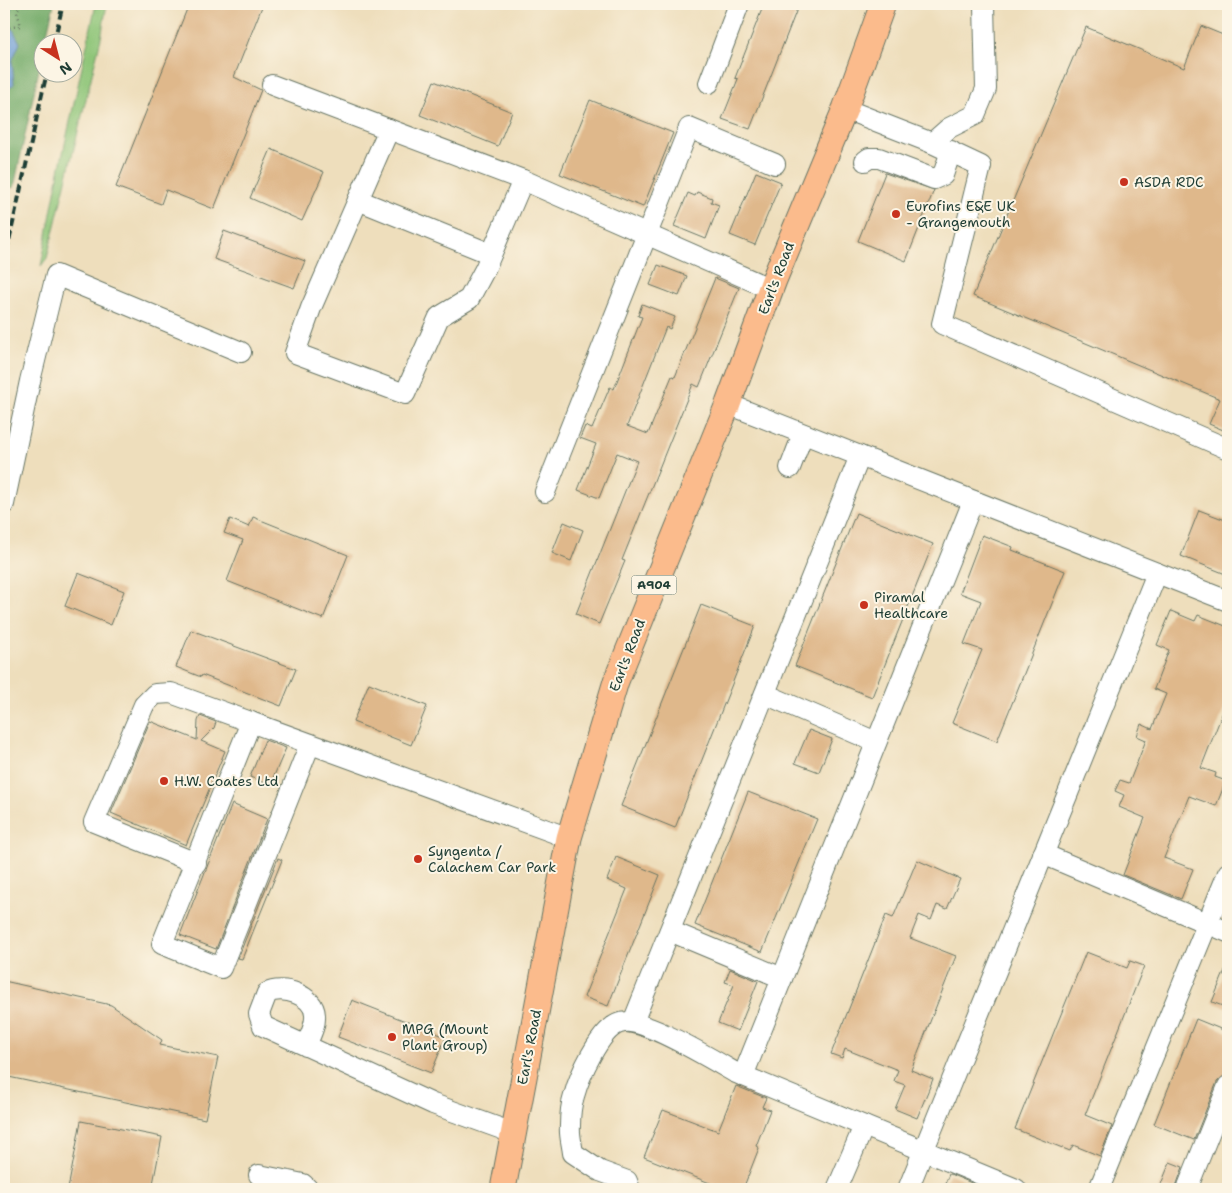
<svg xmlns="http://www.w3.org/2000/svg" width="1232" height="1193" viewBox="0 0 1232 1193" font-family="'Shantell Sans',sans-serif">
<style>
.green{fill:#8ec578;stroke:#568156}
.forest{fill:#72aa68;stroke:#48744e}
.water{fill:#6d9dd6;stroke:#466d85}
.building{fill:#dfb88b}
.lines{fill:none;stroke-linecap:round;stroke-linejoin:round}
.minor-casing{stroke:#677564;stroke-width:22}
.major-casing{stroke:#677564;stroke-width:27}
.path{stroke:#677564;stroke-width:2.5;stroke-dasharray:1 4;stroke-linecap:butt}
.minor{stroke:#fff;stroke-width:20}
.major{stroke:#fbbb8c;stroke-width:25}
.rail{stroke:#1f3d34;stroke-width:4;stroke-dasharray:8 4;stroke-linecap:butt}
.poi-dot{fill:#c8321e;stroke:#fcf5e5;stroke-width:2}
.labels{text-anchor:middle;stroke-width:4;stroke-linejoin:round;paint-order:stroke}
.shield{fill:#fcf5e5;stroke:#617469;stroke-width:1}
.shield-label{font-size:12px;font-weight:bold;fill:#1f3d34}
.poi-label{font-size:14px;fill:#1f3d34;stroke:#fcf5e5;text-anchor:start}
.street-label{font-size:14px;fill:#1f3d34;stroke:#fcf5e5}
</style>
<rect width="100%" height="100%" fill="#fcf5e5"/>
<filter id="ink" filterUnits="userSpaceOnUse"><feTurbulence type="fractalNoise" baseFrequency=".02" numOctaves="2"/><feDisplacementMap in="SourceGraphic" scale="10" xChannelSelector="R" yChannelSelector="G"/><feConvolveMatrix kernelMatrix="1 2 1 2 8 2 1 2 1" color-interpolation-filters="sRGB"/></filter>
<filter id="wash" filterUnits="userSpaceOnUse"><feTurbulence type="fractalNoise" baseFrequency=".0096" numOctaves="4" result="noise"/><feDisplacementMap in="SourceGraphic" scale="20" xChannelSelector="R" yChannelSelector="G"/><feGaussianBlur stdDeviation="1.12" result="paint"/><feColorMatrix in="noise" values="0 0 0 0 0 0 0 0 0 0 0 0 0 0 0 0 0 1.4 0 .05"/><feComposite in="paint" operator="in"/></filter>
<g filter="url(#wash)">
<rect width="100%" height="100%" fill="#eedebc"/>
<path class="green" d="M96,4h11l-6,34 -54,220 -6,8 18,-95z"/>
<path class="forest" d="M12,4h42l-9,38h-3v13l-28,132 -10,3v-97l10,-9 -2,-23 8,-18 -12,-23z"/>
<path class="water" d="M4,4h8l-4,16 12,23 -8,18 2,23 -10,9z"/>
<g id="blocks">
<g class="building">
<path d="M189,4h74l-29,73 27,13 -47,119 -48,-19 -5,14 -45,-17z"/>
<path d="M764,4h35l-49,125 -28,-10 16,-40 -3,-1z"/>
<path d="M1201,26l27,11v395l-19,-8 11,-25 -247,-103 113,-269 98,41z"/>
<path d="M434,81l78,31 -14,34 -78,-31z"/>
<path d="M590,100l83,33 -30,74 -83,-33z"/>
<path d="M271,149l53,23 -22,49 -52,-23z"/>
<path d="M756,172l25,10 -26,63 -25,-10z"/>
<path d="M885,173l49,17 -28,71 -48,-20z"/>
<path d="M697,192l15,6 -1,4 8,3 -13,34 -32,-13 14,-33 7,3z"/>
<path d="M224,231l81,30 -11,27 -80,-29z"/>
<path d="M658,265l29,11 -8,20 -29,-11z"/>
<path d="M715,278l24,10 -40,99 -6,-3 -71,176 3,1 -26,63 -23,-10 61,-153 -20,-8 -18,45 -21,-8 18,-46 -16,-6 5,-12 7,3 18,-42 4,2 28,-72 -4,-1 4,-12 33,13 -5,12 -4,-2 -39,99 21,8 24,-58 3,1z"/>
<path d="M1199,510l29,11v54l-47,-19z"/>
<path d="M856,513l77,31 -61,153 -77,-31z"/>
<path d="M253,517l95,38 -25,64 -96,-38 16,-41 -19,-7 6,-14 19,8z"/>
<path d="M564,522l19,8 -12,31 -19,-8z"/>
<path d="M982,535l31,12 -1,3 53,21 -68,170 -45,-18 30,-73 -18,-6 17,-43 -21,-8z"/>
<path d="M78,573l46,18 -13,34 -46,-19z"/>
<path d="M701,605l54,21 -80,202 -54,-22z"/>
<path d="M1171,611l24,10 3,-6 30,12v72l-27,69 15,5 -1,4 11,4 -10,25 -27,-10 -25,62 29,11 -12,30 -58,-24 22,-57 -26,-11 5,-12 -9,-4 5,-11 9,3 17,-43 -9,-4 4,-12 11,5 14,-35 -12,-5 15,-39 -12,-5z"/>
<path d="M191,630l105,39 -15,37 -79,-31 -1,2 -25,-10z"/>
<path d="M369,683l58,23 -16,39 -58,-23z"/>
<path d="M200,716l16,6 -2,6 -13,13 24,10 -39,94 -75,-32 39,-92 47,19 1,-19z"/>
<path d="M809,730l23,9 -13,33 -24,-9z"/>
<path d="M265,740l21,8 -16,37 -20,-8z"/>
<path d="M748,792l69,27 -55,133 -67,-27z"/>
<path d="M232,804l35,15 -51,130 -36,-14z"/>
<path d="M616,857l44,18 -52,131 -24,-9 43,-108 -20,-9z"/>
<path d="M278,858l4,2 -40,99 -4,-1z"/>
<path d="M917,860l43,19 -13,30 -10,-4 -6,15 -12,-5 -9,23 46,18 -45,114 22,9 -16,39 -22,-9 10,-24 -11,-4 4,-11 -53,-21 -3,9 -11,-4 55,-139 7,3z"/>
<path d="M1086,952l41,16 3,-7 14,5 -59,149 27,11 -12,30 -27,-11 -3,6 -55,-22z"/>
<path d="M1228,963v45l-16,-6z"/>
<path d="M730,969l28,12 -20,50 -20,-8 16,-38 -9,-3z"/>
<path d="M4,981l107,24 51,35 -2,5 58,12 -13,62 -201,-43z"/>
<path d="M352,1000l94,37 -15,36 -93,-36z"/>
<path d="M1196,1019l32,13v35l-3,8 -8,7 -23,58 -40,-16z"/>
<path d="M736,1086l30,12 -4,9 8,3 -14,36 3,2 -16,41h-18l-81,-32 19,-47 55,21z"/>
<path d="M81,1121l81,16 -10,52h-84z"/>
<path d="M1170,1162l13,5 -8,22h-16z"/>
<path d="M949,1174h1l36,15h-43z"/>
</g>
</g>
</g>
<g filter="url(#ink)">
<use href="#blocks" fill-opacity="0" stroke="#677564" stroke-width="1"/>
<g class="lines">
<g class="minor-casing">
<g id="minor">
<path d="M709,83l30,-79"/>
<path d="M272,85l251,95 248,109"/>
<path d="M845,109l87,34 49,23 -39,158 286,125"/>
<path d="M389,129l-78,179 -16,45 110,41 34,-77 30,-18 16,-30 38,-89"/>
<path d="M932,143l17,-15 26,-13 11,-26 -2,-85"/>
<path d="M865,161l4,-3h10l55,21 9,-4 8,-24"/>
<path d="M358,200l133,54"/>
<path d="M728,404l500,197"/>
<path d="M790,468l13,-34"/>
<path d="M545,492l144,-364 86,36"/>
<path d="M4,504l26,-123 26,-106 185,77"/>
<path d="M765,694l111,48"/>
<path d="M251,722l-89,222 59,24 89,-224"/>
<path d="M1043,854l185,78"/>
<path d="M196,863l-102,-41 50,-117 11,-11 16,-1 398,145"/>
<path d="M670,931l112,47"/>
<path d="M633,1022l227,-566"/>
<path d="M306,1046c4,-10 10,-21 9,-31 -1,-20 -32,-30 -48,-22l-8,21 4,12 170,78 80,29"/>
<path d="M743,1076l230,-575"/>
<path d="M259,1175l44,9 5,5"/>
<path d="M630,1189l-3,-8 -27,-10 -27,-18c-1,-9 -4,-18 -3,-27 0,-9 1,-21 4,-30 5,-19 26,-67 46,-73 19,-8 95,38 114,49l282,117"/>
<path d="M837,1189l27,-63"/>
<path d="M908,1189l249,-616"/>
<path d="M1099,1189l129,-316"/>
<path d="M1187,1189l41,-103"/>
</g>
</g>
<g class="major-casing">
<path id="major" d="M503,1189l66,-351 47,-157 112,-277 46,-124 71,-171 38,-105"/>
</g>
<path class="path" d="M4,28l17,-2 -4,-14 3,-8"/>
<use href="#minor" class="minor"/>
<use href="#major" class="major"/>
<g class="rail">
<path d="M54,42l9,-38"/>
<path d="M4,263l43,-191"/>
</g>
</g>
</g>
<g class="poi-dot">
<circle cx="1124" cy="182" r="5"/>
<circle cx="896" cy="214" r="5"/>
<circle cx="864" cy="605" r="5"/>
<circle cx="164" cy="781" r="5"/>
<circle cx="418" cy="859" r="5"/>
<circle cx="392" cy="1037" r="5"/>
</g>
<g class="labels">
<rect class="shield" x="631.5" y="575.5" width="45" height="19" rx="4"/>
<g class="shield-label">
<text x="654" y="589">A904</text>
</g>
<g class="poi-label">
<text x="1134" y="187">ASDA RDC</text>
<text x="906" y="211">Eurofins E&amp;E UK<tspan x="906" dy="16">- Grangemouth</tspan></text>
<text x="874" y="602">Piramal<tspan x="874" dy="16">Healthcare</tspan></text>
<text x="174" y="786">H.W. Coates Ltd</text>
<text x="428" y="856">Syngenta /<tspan x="428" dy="16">Calachem Car Park</tspan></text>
<text x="402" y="1034">MPG (Mount<tspan x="402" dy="16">Plant Group)</tspan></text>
</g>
<g class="street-label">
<text transform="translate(776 278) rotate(-69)" y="5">Earl's Road</text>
<text transform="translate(627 655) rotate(-69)" y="5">Earl's Road</text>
<text transform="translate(529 1047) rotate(-79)" y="5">Earl's Road</text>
</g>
</g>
<rect width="1232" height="1193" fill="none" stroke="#fcf5e5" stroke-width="20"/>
<g transform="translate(58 58) rotate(144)"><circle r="24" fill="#fcf5e5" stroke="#a4ab9e"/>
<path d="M0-4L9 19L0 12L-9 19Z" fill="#c8321e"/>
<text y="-8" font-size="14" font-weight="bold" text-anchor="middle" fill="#1f3d34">N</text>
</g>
</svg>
